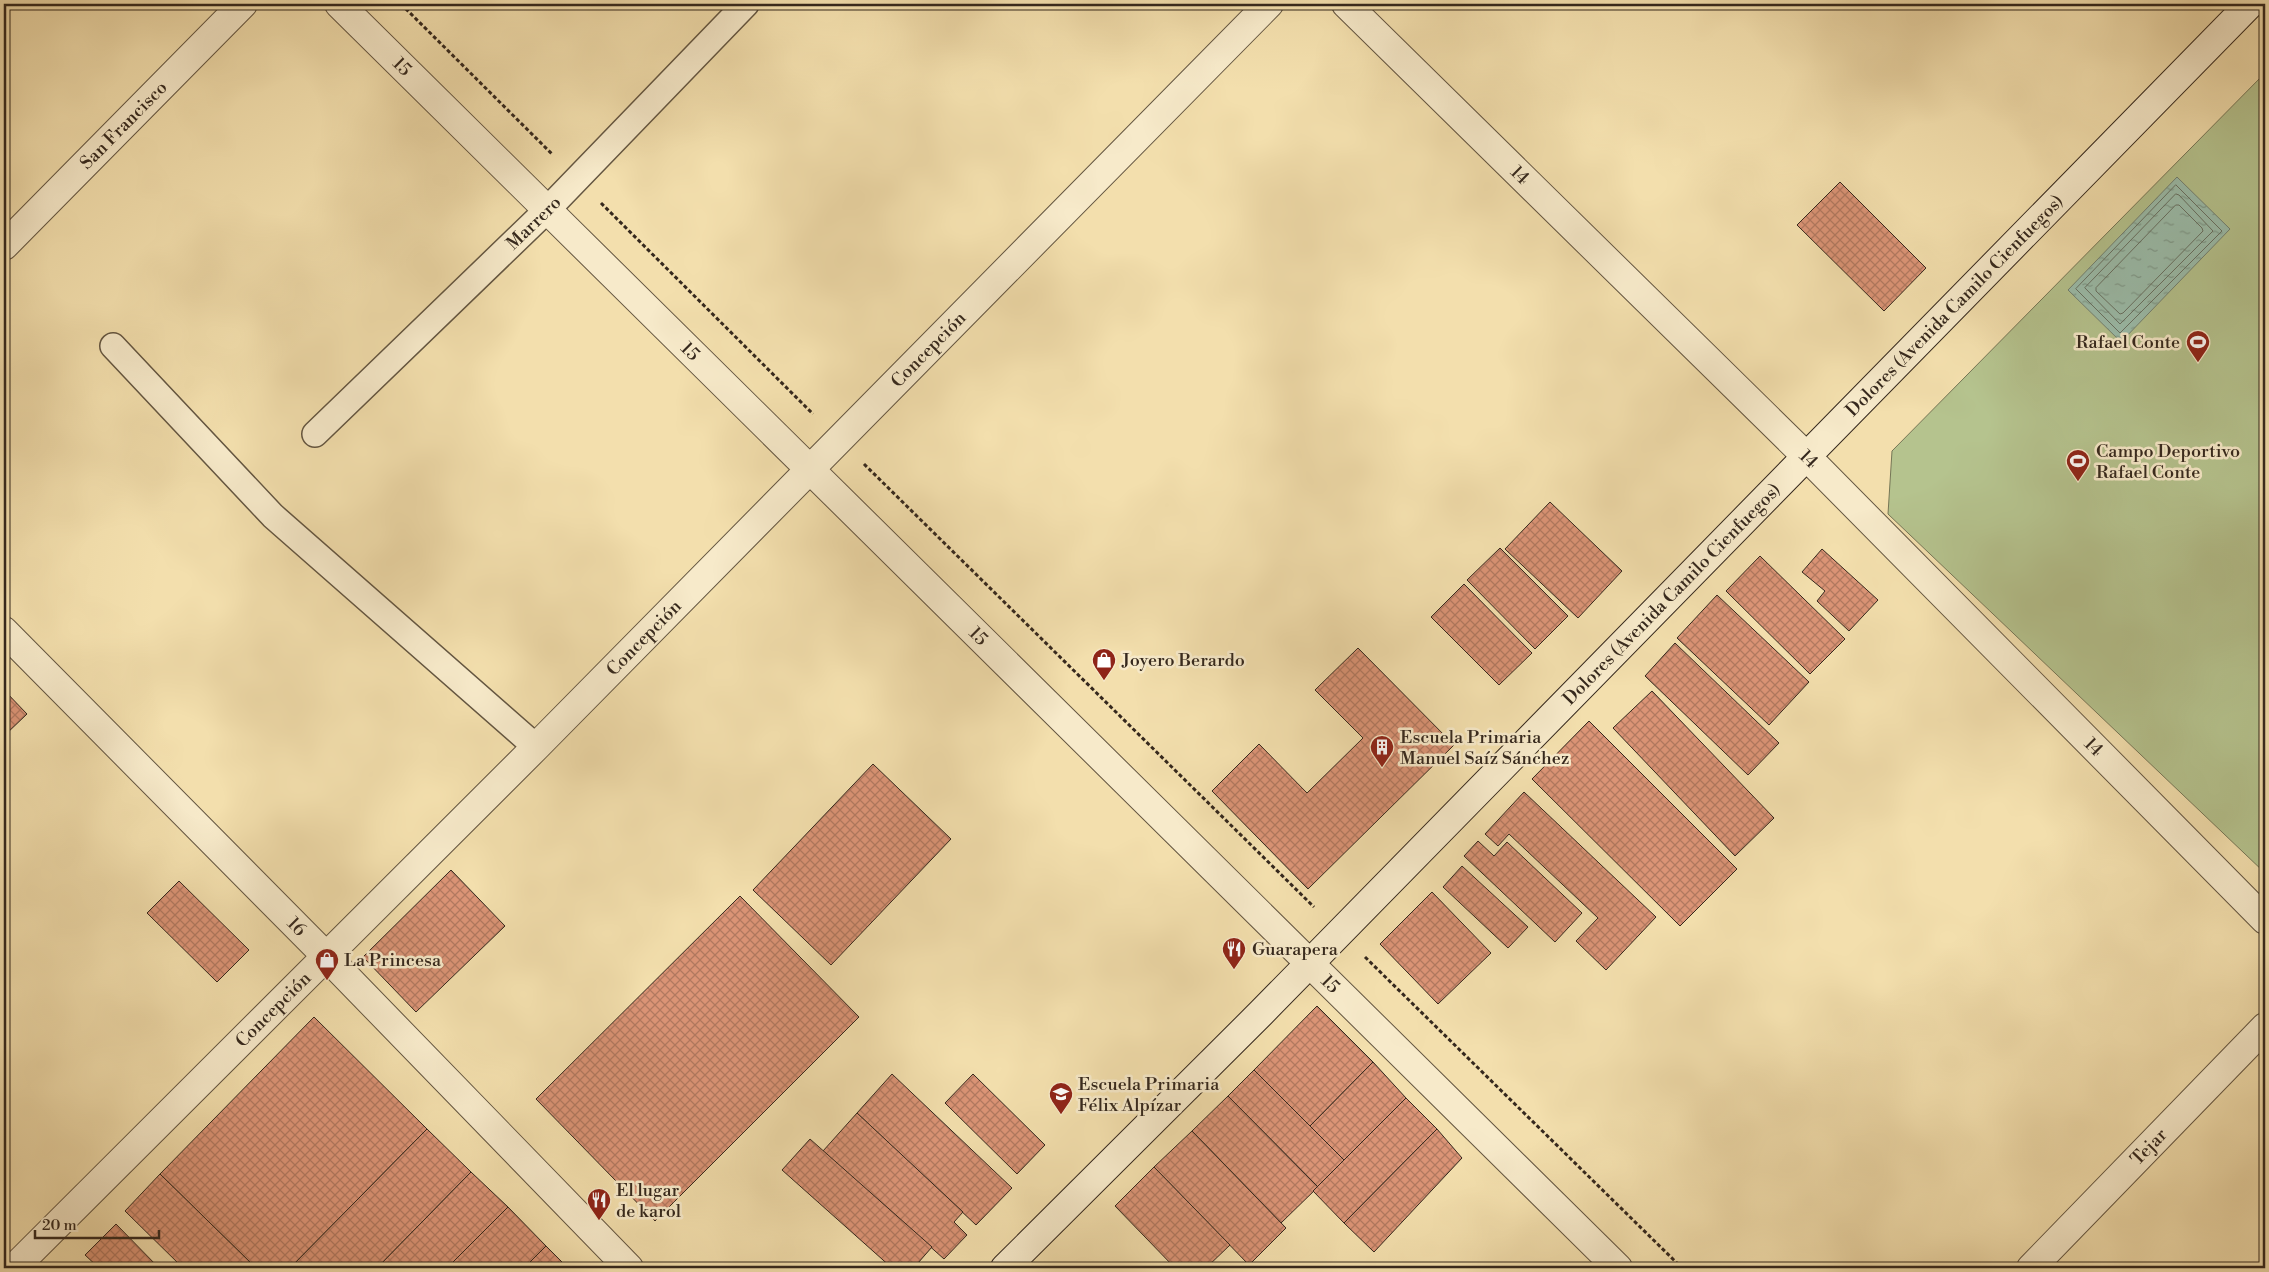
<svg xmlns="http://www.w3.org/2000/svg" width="2269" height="1272" viewBox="0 0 2269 1272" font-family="'Libre Bodoni',serif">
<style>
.green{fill:#b5c38e;stroke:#757656}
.water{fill:url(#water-ripples);stroke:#728172}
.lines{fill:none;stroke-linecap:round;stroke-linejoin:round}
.shore{stroke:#687264;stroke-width:1}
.building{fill:url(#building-cross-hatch);stroke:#35281d}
.service-casing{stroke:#645641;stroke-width:28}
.minor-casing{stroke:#645641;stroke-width:30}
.tertiary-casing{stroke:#645641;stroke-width:30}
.secondary-casing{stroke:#35281d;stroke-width:30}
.path{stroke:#35281d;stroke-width:3;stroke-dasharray:4 2.5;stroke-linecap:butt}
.service{stroke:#f7eaca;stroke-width:25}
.minor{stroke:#f7eaca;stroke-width:28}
.tertiary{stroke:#f7eaca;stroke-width:28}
.secondary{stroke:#f7eaca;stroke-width:28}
.labels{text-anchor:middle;stroke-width:5;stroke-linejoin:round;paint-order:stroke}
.street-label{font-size:18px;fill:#35281d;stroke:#f7eaca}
.poi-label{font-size:18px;fill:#35281d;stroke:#f7eaca;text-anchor:start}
</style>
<defs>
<pattern id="water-ripples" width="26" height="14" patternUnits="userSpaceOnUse" patternTransform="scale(1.25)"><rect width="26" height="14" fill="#9bbdab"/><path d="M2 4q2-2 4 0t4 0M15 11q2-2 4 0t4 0" fill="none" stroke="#7f9a8b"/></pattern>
<pattern id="building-cross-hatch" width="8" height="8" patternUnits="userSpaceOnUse" patternTransform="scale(1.25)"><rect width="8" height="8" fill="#db9476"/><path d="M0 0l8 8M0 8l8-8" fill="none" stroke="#b27960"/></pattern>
</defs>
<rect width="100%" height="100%" fill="#f3dfad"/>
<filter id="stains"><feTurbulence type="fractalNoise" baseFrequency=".004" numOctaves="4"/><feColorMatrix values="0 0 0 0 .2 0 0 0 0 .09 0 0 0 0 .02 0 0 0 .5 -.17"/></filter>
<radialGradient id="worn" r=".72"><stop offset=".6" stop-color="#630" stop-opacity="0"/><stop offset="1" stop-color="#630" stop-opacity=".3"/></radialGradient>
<path class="green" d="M2265,73v800l-377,-359 4,-63z"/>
<path class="water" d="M2177,177l53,52 -109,113 -53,-52z"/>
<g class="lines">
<g class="shore">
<path d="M2176,185l46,46 -102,102 -44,-44z"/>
<path d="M2176,194l3,1 34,36 -93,93 -35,-36z"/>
<path d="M2176,205h3l23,23 1,3 -80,82 -3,1 -24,-23v-3z"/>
</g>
</g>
<g class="building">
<path d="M1840,182l86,86 -42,43 -87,-86z"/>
<path d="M1550,502l72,69 -44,47 -73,-69z"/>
<path d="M1500,548l68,68 -33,33 -68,-69z"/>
<path d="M1822,549l56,51 -29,31 -32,-30 8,-10 -23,-19z"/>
<path d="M1760,556l85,83 -35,35 -84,-83z"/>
<path d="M1464,584l68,69 -33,32 -68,-68z"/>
<path d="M1717,595l92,87 -40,43 -92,-87z"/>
<path d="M1675,643l104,100 -31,32 -103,-99z"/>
<path d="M1358,648l96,97 -146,144 -96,-98 47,-47 48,49 56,-55 -48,-48z"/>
<path d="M4,690l23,24 -23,22z"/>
<path d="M1652,691l122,127 -39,38 -122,-128z"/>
<path d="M1589,721l148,148 -57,57 -148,-147z"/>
<path d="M873,764l78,75 -120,126 -78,-75z"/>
<path d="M1524,792l132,125 -50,53 -30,-29 22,-23 -89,-84 -11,12 -13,-12z"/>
<path d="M1478,841l16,15 13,-14 75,71 -27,29 -91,-86z"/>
<path d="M1462,866l66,61 -20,21 -65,-61z"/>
<path d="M451,870l54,56 -89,86 -53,-55z"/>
<path d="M179,881l70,69 -32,32 -70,-69z"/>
<path d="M1432,892l59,61 -53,51 -58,-60z"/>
<path d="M740,896l119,121 -204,204 -119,-122z"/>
<path d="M1317,1006l56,56 -63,64 -56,-56z"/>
<path d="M314,1017l113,112 -137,139h-34l-96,-94z"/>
<path d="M1373,1062l33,36 -62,62 -34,-34z"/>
<path d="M1254,1070l90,90 -26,27 -90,-91z"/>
<path d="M892,1074l120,114 -36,37 -119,-112z"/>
<path d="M973,1074l72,71 -28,29 -72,-71z"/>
<path d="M1228,1096l90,91 -37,36 -89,-92z"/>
<path d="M1406,1098l31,31 -93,94 -31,-32z"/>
<path d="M857,1113l106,99 -9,10 13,13 -23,24 -121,-108z"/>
<path d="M427,1129l44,43 -94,96h-87z"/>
<path d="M1437,1129l25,29 -88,94 -30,-29z"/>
<path d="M1192,1131l94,97 -37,37 -95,-98z"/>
<path d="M810,1139l122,108 -14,16 6,5h-32l-110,-98z"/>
<path d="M1154,1167l76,78 -24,23h-31l-60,-62z"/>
<path d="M471,1172l37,35 -61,61h-70z"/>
<path d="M160,1174l96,94h-73l-58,-57z"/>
<path d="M508,1207l38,39 -22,22h-77z"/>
<path d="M116,1224l43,44h-60l-14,-13z"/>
<path d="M546,1246l19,19 -2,3h-39z"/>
</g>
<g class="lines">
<g class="service-casing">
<g id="service">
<path d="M113,346l160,170 263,231"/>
<path id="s1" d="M315,434l232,-224 199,-206"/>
</g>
</g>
<g class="minor-casing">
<g id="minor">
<path id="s2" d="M339,4l1279,1264"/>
<path id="s3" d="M1346,4l461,453 458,463"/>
<path id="s4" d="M4,246l239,-242"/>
<path id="s5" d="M4,631l322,325"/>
<path id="s6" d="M2031,1268l234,-241"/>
</g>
</g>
<g class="tertiary-casing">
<g id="tertiary">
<path d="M326,956l303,312"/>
<path id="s7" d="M14,1268l522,-521 733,-743"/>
</g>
</g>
<g class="secondary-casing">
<g id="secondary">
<path id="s8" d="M1005,1268l256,-255 989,-1009"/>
</g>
</g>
<g class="path">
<path d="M401,4l152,151"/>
<path d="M601,203l212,211"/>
<path d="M864,464l450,443"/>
<path d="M1365,957l317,311"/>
</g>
<use href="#service" class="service"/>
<use href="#minor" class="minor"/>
<use href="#tertiary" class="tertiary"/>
<use href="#secondary" class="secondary"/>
</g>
<defs>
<g id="stadium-pin" transform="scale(1.25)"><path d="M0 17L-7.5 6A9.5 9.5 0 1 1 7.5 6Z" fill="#8f2418" stroke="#f7eaca"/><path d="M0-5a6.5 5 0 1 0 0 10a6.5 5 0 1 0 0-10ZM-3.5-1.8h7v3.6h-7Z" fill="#fff"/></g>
<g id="shop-pin" transform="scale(1.25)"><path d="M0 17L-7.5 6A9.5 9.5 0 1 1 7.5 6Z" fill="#8f2418" stroke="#f7eaca"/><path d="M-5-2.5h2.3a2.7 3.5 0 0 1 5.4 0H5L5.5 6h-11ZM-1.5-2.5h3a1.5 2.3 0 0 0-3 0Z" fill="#fff"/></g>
<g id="building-pin" transform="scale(1.25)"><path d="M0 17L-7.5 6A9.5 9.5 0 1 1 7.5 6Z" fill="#8f2418" stroke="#f7eaca"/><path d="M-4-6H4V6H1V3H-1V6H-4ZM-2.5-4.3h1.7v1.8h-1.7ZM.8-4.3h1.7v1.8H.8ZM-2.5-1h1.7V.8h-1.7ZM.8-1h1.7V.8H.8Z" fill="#fff"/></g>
<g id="restaurant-pin" transform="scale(1.25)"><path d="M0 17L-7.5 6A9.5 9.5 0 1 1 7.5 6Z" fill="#8f2418" stroke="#f7eaca"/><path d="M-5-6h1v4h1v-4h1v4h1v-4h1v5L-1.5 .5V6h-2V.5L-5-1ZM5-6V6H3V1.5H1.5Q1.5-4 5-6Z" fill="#fff"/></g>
<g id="school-pin" transform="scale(1.25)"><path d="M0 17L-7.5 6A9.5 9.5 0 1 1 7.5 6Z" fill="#8f2418" stroke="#f7eaca"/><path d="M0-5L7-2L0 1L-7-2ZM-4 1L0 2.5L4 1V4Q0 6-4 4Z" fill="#fff"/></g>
</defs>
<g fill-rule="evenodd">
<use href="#stadium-pin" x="2198" y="342"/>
<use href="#stadium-pin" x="2078" y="461"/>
<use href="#shop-pin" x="1104" y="660"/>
<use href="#building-pin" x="1382" y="747"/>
<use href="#restaurant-pin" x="1234" y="949"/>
<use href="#shop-pin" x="327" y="960"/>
<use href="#school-pin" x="1061" y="1094"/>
<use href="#restaurant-pin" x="599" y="1200"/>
</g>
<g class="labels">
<g class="street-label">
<text dy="6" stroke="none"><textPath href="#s2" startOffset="89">15</textPath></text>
<text dy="6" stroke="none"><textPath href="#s4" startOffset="170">San Francisco</textPath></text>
<text dy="6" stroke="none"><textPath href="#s3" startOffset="244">14</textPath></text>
<text dy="6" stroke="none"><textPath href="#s1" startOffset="304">Marrero</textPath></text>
<text dy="6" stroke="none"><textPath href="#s8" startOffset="1352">Dolores (Avenida Camilo Cienfuegos)</textPath></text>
<text dy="6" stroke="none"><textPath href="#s7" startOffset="1296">Concepción</textPath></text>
<text dy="6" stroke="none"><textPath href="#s2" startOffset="494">15</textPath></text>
<text dy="6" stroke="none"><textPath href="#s3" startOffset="649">14</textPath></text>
<text dy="6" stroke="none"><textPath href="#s8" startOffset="948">Dolores (Avenida Camilo Cienfuegos)</textPath></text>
<text dy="6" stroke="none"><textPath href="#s2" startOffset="899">15</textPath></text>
<text dy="6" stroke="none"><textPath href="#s7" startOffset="891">Concepción</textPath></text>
<text dy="6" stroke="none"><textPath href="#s3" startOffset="1054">14</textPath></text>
<text dy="6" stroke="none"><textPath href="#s5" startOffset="416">16</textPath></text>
<text dy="6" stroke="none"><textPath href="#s2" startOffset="1394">15</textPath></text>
<text dy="6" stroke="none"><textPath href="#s7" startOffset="366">Concepción</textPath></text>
<text dy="6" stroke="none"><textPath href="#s6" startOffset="169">Tejar</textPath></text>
</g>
<g class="poi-label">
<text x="2180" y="348" text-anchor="end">Rafael Conte</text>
<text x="2096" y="457">Campo Deportivo<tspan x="2096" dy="21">Rafael Conte</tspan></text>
<text x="1122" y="666">Joyero Berardo</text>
<text x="1400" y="743">Escuela Primaria<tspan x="1400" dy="21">Manuel Saíz Sánchez</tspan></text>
<text x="1252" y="955">Guarapera</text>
<text x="344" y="966">La Princesa</text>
<text x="1078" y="1090">Escuela Primaria<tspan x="1078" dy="21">Félix Alpízar</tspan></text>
<text x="616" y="1196">El lugar<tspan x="616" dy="21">de karol</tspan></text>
</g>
</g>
<rect width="2269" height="1272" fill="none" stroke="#f3dfad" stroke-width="20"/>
<rect x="5" y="5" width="2259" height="1262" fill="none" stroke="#35281d" stroke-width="2.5"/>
<rect x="10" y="10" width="2249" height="1252" fill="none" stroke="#35281d"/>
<path d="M35 1230v8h124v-8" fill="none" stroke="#35281d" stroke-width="2.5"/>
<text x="42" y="1230" font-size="15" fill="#35281d" stroke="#f7eaca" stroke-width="4" paint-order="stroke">20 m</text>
<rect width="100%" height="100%" filter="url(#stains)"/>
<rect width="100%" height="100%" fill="url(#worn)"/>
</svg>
